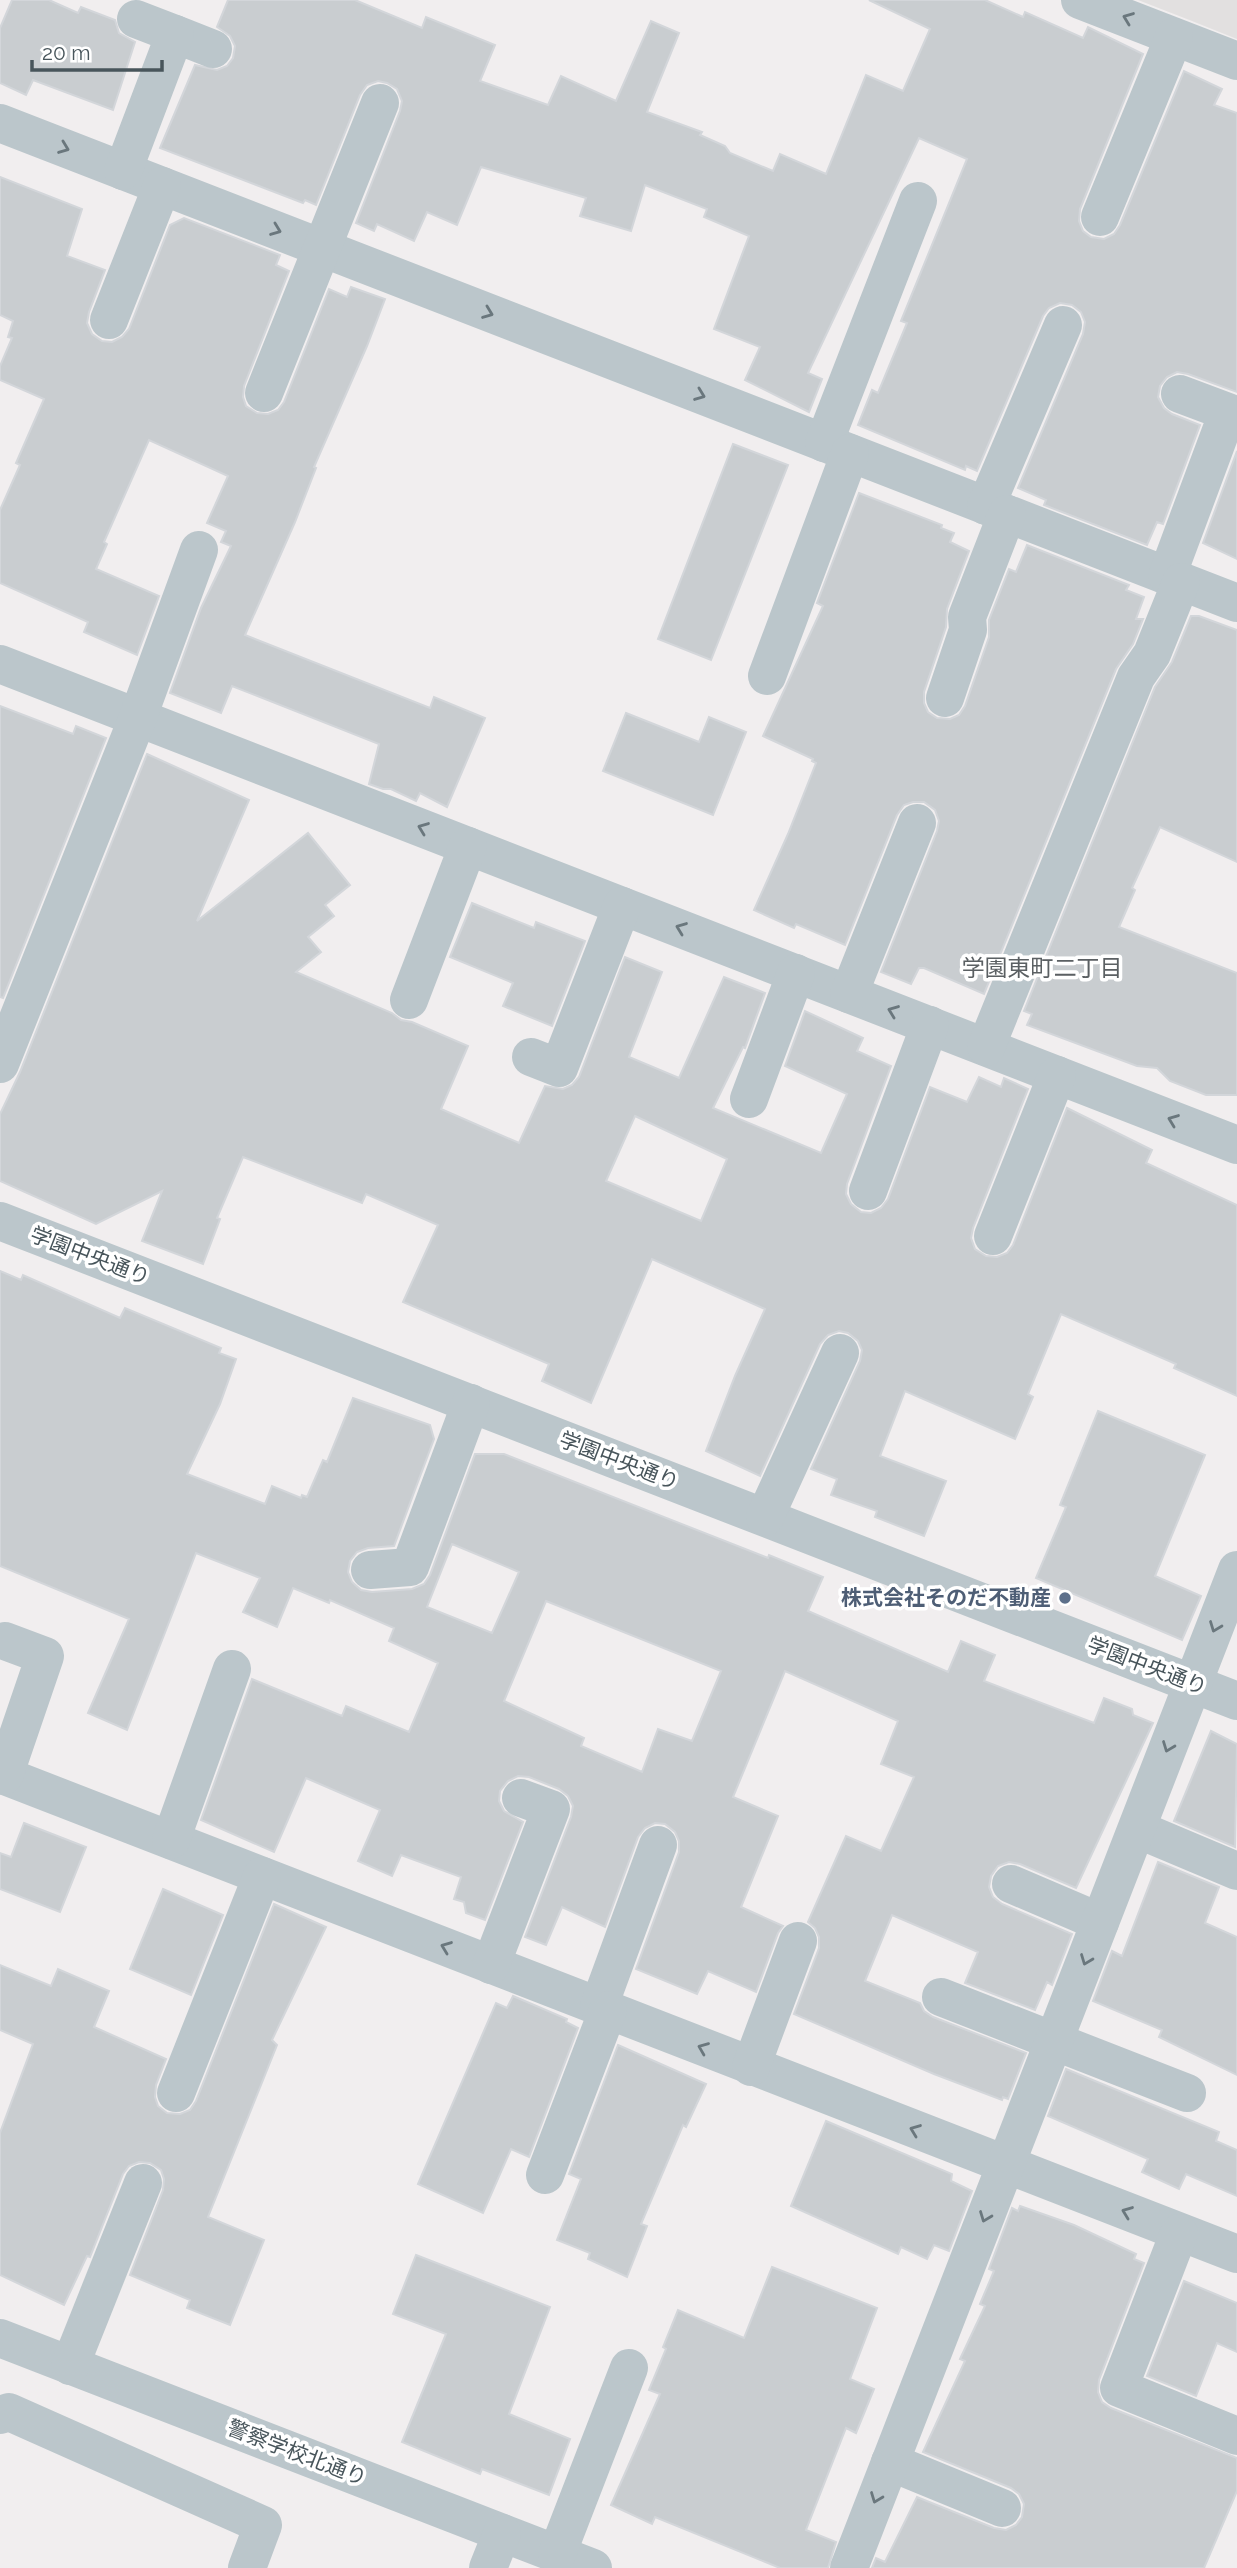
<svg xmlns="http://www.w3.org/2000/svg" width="1237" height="2568" viewBox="0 0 1237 2568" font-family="Raleway,'Noto Sans JP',sans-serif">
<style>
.education{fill:#e2e0e0}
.building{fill:#c9cdd0;stroke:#d3d6da;stroke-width:2;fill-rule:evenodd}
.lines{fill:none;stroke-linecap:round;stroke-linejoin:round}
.minor{stroke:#bbc6cb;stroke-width:38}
.oneway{stroke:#6a777d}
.service-dot{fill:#5c6f8a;stroke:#fff;stroke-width:2.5}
.labels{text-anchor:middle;stroke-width:7;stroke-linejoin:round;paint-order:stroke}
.street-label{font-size:21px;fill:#48555b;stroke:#fff}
.service-label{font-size:21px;font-weight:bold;fill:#4e5e75;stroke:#fff;text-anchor:end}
.neighbourhood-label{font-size:23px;fill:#5b6063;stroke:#fff}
</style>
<rect width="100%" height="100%" fill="#f1eeef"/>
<path class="education" d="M1138,0h99v39l-45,-18z"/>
<g class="building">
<path d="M12,0h37l29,13 3,-6 34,13 4,13 16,9 -22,68 -80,-30 -7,15 -26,-12v-55z"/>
<path d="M228,0h127l67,28 4,-11 69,28 -15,36 68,24 13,-29 55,25 35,-80 28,12 -32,79 55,20 -2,3 25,11 5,7 43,18 7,-17 46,20 40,-99 37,16 27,-62 -61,-29h116l38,17 2,-5 58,26 5,-11 55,27 -63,155 -1,12 4,10 8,6 13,2 10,-5 6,-9 64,-154 38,18 -8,16 23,8v279l-49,-18 -11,-2 -10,5 -7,9 -2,11 6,11 8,6 28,11 -37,99 -6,-2 -10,23 -103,-40 2,-5 -28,-12 65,-154 2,-12 -4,-10 -9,-7 -12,-2 -11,5 -6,8 -66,155 -11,-5 -1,4 -107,-45 14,-35 6,3 29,-70 -6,-2 66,-162 -48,-21 -111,235 14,6 -13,33 -64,-32 15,-33 -46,-18 35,-93 -45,-19 3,-8 -62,-24 -14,46 -51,-15 6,-18 -105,-31 -24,58 -30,-13 -13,29 -37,-17 -3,7 -18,-8 44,-112 2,-10 -5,-12 -10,-6 -9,-2 -11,4 -7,10 -44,110 -11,-5 -2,3 -143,-55 35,-83 22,5 10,-4 6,-8 2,-12 -5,-10 -13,-9z"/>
<path d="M0,177l82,32 -15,47 38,14 -16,42 -2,11 5,11 10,7 10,1 10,-5 7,-8 41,-104 14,-7 96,37 -4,10 13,6 -45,115 -1,11 3,9 11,7 11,1 10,-4 6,-8 45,-113 18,8 4,-10 34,12 -18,47 -53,121 2,1 -21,54 -50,113 185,73 4,-11 51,21 -38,89 -27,-14 -4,8 -25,-12h-8l-14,-5 10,-40 -147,-58 -11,27 -51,-20 31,-85 30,-62 -10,-4 5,-11 -19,-8 21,-47 -79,-36 -45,102 3,2 -11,25 63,27 -22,59 -53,-23 4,-10 -88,-39v-73l20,-45 -4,-2 28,-64 -44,-19v-14l12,-28 -4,-1 5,-16 -13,-6z"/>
<path d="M733,444l55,21 -77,195 -53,-21z"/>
<path d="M1237,451v108l-34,-16z"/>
<path d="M859,493l83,32 -1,3 13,5 -4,9 19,9 -22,58 -1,18 -22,65v11l4,9 9,6 13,1 9,-4 6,-9 24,-69v-17l20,-51 7,3 11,-27 102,40 -3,5 18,7 -8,22h7l-10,25 -17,25 -132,325 -60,-26h-5l-8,16 -30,-12 56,-141 2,-10 -4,-11 -11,-8h-11l-9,3 -7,10 -52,130 -49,-21 -2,4 -40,-18 34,-76 28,-71 -4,-2 1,-2 -50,-23 60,-130 -6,-3z"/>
<path d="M1191,616h8l38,14v232l-77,-35 -28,61 3,2 -16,37 118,46v122h-31l-36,-14 -13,-13 -20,-2 -110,-41 5,-11 -8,-3 131,-324 17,-25z"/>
<path d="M0,706l73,28 3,-8 30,12 -103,260 -3,-1z"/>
<path d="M626,713l73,29 10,-25 37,15 -33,83 -110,-44z"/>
<path d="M147,754l102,46 -52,121 111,-88 42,52 -25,20 9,11 -26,21 13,15 -25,20 96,41 9,7 11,2 56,24 -27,63 78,34 26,-57 18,3 9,-4 7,-8 46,-120 37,15 -33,85 50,21 45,-101 41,16 -20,55 -2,-1 -30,61 108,45 26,-59 -62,-28 20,-55 58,27 -6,13 34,15 -44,118 -1,10 5,10 10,8 10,1 10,-5 7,-9 42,-112 37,15 12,-25 22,10 3,-9 24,11 -55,139 -2,10 4,11 11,7 11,1 10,-4 6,-8 54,-137 85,42 -6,13 91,42v191l-63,-28 2,-4 -115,-50 -33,80 5,3 -18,42 -110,-48 -25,65 66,25 -22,55 -49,-19 2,-6 -46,-16 6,-16 -26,-10 49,-108 2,-11 -4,-9 -10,-8 -9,-2 -11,4 -8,9 -60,132 -54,-25 29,-75 30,-67 -113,-50 -61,144 -49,-22 7,-17 -146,-62 35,-77 -72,-31 -4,9 -119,-46 -26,61 3,1 -17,45 -61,-23 20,-50 -66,33 -96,-43v-67l20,-42zM635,1116l92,43 -26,62 -95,-40z"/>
<path d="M472,903l62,25 2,-6 49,19 -33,85 -49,-20 10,-23 -63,-26z"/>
<path d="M0,1271l21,9 2,-5 97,43 5,-10 96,40 -2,5 17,6 -16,45 -33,70 78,30 7,-18 29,12 1,-3 5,2 16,-37 4,2 26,-64 77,27 4,14 -40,107 -26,2 -11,4 -7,9 -2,11 4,10 9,8 11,2 40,-3 12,-5 6,-9 45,-121h29l264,104 1,-3 54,22 -15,34 140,61 13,-31 34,14 -11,26 110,42 10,-25 28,11 1,6 20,8 -77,165 -56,-24 -11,-2 -11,4 -7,10 -2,11 4,10 9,7 70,30 -20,51 -5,-3 -12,28 -70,-27 13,-31 -86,-37 -27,66 55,22 4,8 9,6 93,36 -18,46 -5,-2 -1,3 -68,-26 -140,-60 25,-66v-11l-4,-9 -7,-6 38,-86 35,15 33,-74 -33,-13 17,-43 -113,-50 -52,126 45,19 -37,91 42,19 -5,7 -22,59 -48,-21 -11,23 -61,-25 43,-117v-11l-4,-9 -10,-8 -10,-1 -10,5 -7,9 -33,90 -43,-20 -16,38 -21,-8 46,-120 2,-11 -5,-10 -9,-7 -30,-12 -11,-1 -10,5 -8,10 -1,10 5,10 19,11 -38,98 -19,-7 -2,-11 -10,-3 7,-22 -60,-22 -9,21 -34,-15 22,-51 -74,-32 -32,74 -73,-32 51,-141 90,37 4,-10 63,26 29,-69 -49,-22 5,-13 -64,-28 -1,3 -36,-15 -16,39 -34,-15 17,-34 -64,-25 -69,177 -39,-17 41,-94 -129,-53zM452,1544l67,28 -27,61 -65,-26zM546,1601l175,70 -29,70 -34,-12 -16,43 -61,-26 3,-8 -80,-37z"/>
<path d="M1098,1411l107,44 -50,121 46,20 -19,44 -146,-62 30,-71 -6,-2z"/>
<path d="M1211,1731l26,13 -2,103 -61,-26z"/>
<path d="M24,1823l62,24 -26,65 -60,-23v-36l11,4z"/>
<path d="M1158,1862l61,25 -14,36 32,14v138l-78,-38 3,-7 -69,-29 19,-50 10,5z"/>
<path d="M163,1889l60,26 -32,80 -61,-26z"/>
<path d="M274,1904l52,23 -54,113 5,5 -69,172 56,23 -34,85 -43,-17 3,-8 -60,-25 33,-85 1,-11 -3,-9 -11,-7 -11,-1 -10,4 -6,8 -33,83 -3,-1 -23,49 -64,-30v-142l33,-89 -33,-14v-65l51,21 7,-17 51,22 -15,36 72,32 -10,26 -1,12 3,9 9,7 13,1 10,-4 6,-9z"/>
<path d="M513,1996l54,23 -1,3 12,6 -49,129 -18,-8 -28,64 -65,-29 78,-181 11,5z"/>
<path d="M618,2045l88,39 -20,43 -3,-2 -42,99 6,2 -20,51 -39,-18 2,-6 -33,-13 24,-61 -12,-5z"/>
<path d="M1066,2069l153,63 -3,9 21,9v46l-51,-22 -7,15 -37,-17 6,-13 -100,-43z"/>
<path d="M826,2121l126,53 -1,7 21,10 -23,60 -15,-6 -7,14 -26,-12 -3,7 -107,-48z"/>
<path d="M1020,2206l54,19 62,29 -2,5 10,4 -45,117 -1,12 4,10 9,6 126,50v33l-33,77h-332l4,-10 9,4 32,-65 77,31 12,2 10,-5 6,-8 2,-13 -5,-10 -8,-6 -88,-36 42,-91 -5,-2 25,-53 -5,-2 14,-33 -5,-2 23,-61 6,3z"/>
<path d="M416,2255l134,52 -41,107 61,25 -21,56 -67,-26 -2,5 -78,-32 44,-108 -53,-20z"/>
<path d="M772,2267l105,41 -27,71 24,10 -18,44 -10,-5 -40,102 30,12 -8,26h-48l-125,-51 -3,7 -41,-19 49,-111 -11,-4 17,-41 -3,-2 15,-37 66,28z"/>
<path d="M1184,2281l53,22v49l-20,-9 -21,53 -49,-20z"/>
</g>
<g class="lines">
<g class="minor">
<path d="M1080,0l157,61"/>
<path d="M175,34l38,15"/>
<path d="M0,123l1237,480"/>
<path d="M123,171l52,-137 -39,-15"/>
<path d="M1100,217l74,-180"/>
<path d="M109,320l53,-134"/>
<path d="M264,393l116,-290"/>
<path d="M824,443l94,-242"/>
<path d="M986,506l77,-181"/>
<path d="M1167,576l61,-164 -48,-18"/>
<path d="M0,664l1237,481"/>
<path d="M767,676l83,-223"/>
<path d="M945,698l23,-68 -1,-13 40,-103"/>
<path d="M849,994l68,-171"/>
<path d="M409,1000l59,-154"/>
<path d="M986,1047l150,-370 16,-23 29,-72"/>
<path d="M531,1057l28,11 63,-162"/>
<path d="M0,1064l138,-347 61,-167"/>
<path d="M749,1099l47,-126"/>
<path d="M868,1191l62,-166"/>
<path d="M0,1221l1237,480"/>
<path d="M993,1236l64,-161"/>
<path d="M765,1517l75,-164"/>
<path d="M370,1570l40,-3 61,-164"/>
<path d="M0,1774l1237,480"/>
<path d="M4,1776l41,-120 -40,-15"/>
<path d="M1137,1829l100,42"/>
<path d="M171,1840l61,-171"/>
<path d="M1011,1884l89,38"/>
<path d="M491,1965l60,-156 -30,-11"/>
<path d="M941,1997l246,96"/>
<path d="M599,2006l59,-161"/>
<path d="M751,2067l47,-126"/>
<path d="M176,2093l86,-217"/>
<path d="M545,2175l63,-165"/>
<path d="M1179,2233l-60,155 118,48"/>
<path d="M0,2338l593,230"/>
<path d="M70,2366l73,-183"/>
<path d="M0,2415l9,-3 254,113 -16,43"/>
<path d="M890,2462l112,46"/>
<path d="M557,2554l72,-186"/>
<path d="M488,2568l14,-35"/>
<path d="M849,2568l388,-998"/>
</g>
</g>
<defs><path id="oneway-chevron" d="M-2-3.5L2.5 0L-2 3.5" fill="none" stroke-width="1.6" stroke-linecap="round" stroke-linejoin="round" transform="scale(1.75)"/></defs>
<g class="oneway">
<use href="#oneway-chevron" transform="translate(1128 18) rotate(-159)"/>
<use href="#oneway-chevron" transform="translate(64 148) rotate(21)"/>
<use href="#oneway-chevron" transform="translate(276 230) rotate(21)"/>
<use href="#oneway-chevron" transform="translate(488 313) rotate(21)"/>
<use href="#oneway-chevron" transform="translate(700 395) rotate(21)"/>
<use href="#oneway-chevron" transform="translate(423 828) rotate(-159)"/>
<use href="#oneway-chevron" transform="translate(681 928) rotate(-159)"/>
<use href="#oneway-chevron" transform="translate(893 1011) rotate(-159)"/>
<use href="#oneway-chevron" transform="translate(1173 1120) rotate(-159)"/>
<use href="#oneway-chevron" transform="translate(1215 1627) rotate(111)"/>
<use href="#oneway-chevron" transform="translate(1168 1747) rotate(111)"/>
<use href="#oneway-chevron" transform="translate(446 1947) rotate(-159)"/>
<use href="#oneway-chevron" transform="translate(1086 1960) rotate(111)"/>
<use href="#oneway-chevron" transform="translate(703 2048) rotate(-158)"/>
<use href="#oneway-chevron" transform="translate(915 2130) rotate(-159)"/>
<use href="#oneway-chevron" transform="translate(1127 2212) rotate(-159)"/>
<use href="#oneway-chevron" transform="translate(985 2217) rotate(111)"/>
<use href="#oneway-chevron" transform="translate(876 2498) rotate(111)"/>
</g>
<circle class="service-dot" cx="1065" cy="1598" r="7"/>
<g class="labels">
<g class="street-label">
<text transform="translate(90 1256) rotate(21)" y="7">学園中央通り</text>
<text transform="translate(619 1461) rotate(21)" y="7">学園中央通り</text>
<text transform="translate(1147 1666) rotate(21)" y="7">学園中央通り</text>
<text transform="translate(297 2453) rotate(21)" y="7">警察学校北通り</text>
</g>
<g class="service-label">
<text x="1051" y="1605">株式会社そのだ不動産</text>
</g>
<g class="neighbourhood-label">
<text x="1042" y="976">学園東町二丁目</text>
</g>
</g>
<path d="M32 60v10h130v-10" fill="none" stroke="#48555b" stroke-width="3.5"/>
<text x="42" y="60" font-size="21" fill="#48555b" stroke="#ffffff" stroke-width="5" paint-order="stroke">20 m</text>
</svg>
